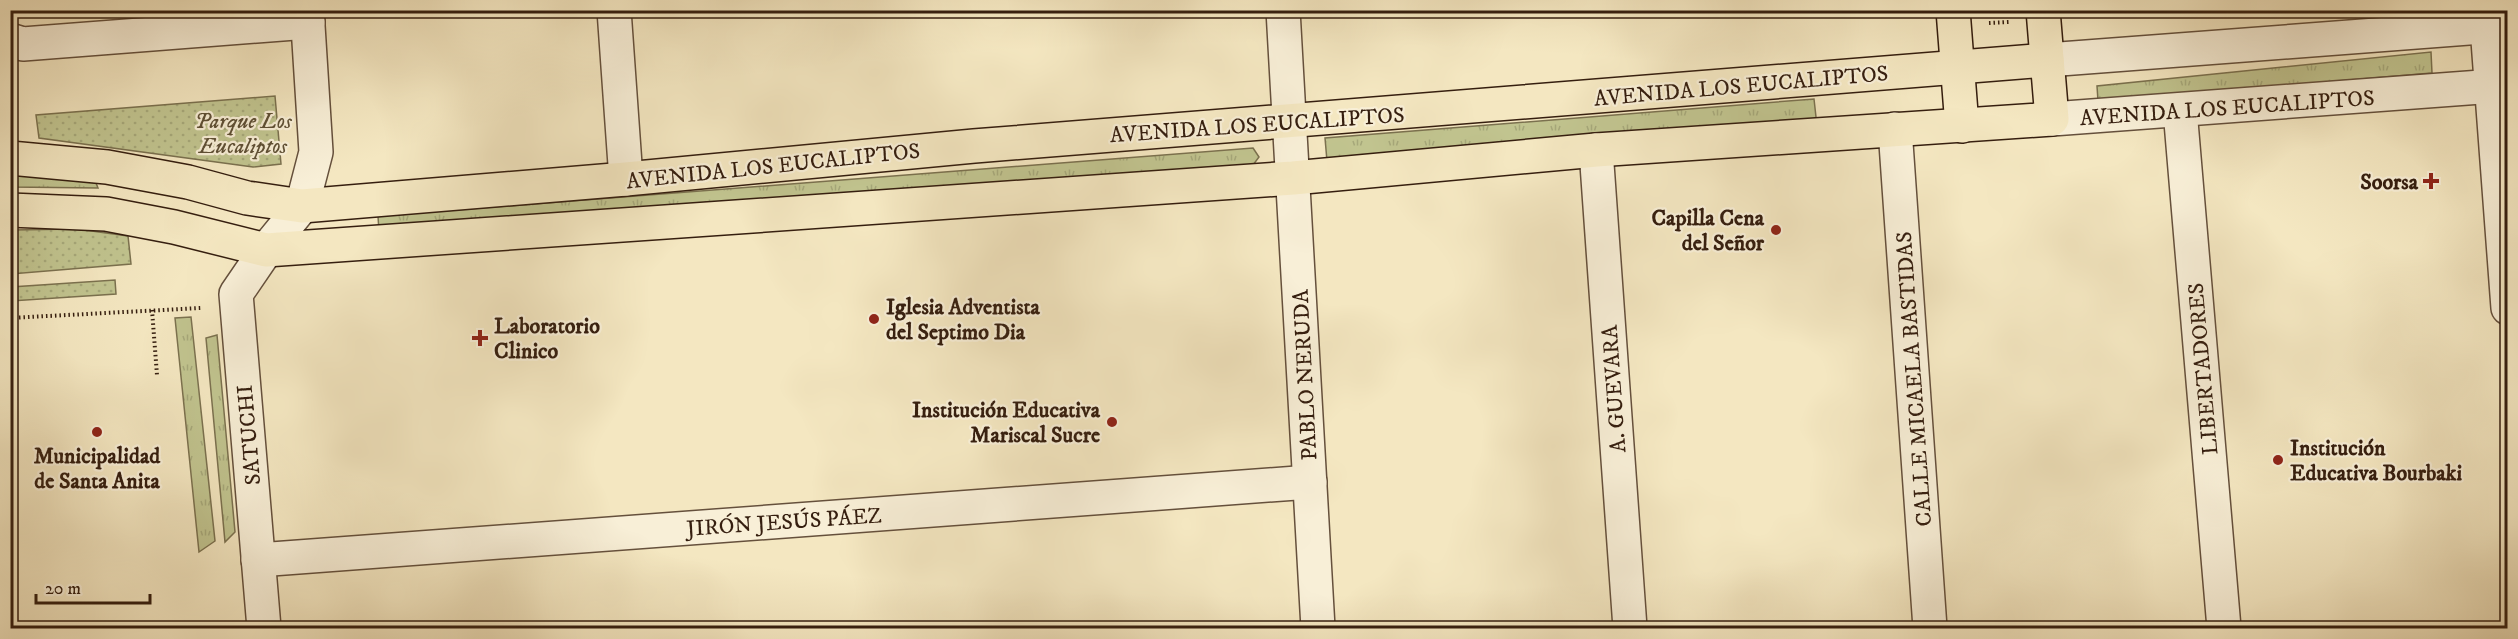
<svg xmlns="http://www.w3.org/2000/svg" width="2518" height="639" viewBox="0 0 2518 639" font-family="'IM FELL DW Pica',serif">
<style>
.grass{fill:url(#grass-tufts);stroke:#7b714f;stroke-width:1.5}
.park{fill:url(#park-dots);stroke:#7b714f;stroke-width:1.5}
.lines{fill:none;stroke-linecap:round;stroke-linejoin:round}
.minor-casing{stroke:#65503c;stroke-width:36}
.major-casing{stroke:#351e0f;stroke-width:36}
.path{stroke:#351e0f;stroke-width:4;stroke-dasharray:1.5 3;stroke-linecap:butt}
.minor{stroke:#f8efd7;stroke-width:33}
.major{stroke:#f4e7c1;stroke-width:33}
.poi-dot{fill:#8f2418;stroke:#f8efd7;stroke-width:2}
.labels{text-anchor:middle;stroke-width:4.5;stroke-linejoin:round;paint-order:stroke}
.street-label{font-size:22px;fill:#351e0f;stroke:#f8efd7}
.park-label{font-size:22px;font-style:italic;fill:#5f5035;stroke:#f8efd7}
.poi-label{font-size:22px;font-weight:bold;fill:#351e0f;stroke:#f8efd7;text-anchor:end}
</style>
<defs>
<pattern id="grass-tufts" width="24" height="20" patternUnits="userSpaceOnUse" patternTransform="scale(1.5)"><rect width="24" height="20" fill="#c1c48f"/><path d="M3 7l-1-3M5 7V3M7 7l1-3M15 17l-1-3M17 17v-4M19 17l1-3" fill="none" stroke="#a6a87a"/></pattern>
<pattern id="park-dots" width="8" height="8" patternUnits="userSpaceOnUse" patternTransform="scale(1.5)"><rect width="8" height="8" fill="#c1c48f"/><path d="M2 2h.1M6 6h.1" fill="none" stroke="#a6a87a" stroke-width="1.8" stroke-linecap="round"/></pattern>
</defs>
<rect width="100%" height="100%" fill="#f4e7c1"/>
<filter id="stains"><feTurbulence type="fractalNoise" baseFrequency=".00333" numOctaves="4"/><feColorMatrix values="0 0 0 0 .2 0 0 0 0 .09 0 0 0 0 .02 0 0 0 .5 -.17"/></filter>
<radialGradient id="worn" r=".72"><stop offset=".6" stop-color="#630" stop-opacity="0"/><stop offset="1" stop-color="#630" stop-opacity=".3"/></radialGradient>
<g class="grass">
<path d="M2431,52l1,21 -334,28 -1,-15z"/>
<path d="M1814,99l2,18 -5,7 -484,37 -2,-23z"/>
<path d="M1253,148l6,9 -6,8 -874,67 -1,-16z"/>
<path d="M11,175l83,3 4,10 -87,-1z"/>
<path d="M191,317l24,224 -16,11 -24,-234z"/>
<path d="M217,335l18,197 -10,10 -19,-204z"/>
</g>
<g class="park">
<path d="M275,96l6,68 -28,3 -214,-29 -3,-23z"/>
<path d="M77,229l51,7 3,28 -120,10v-44z"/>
<path d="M115,280l1,14 -105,7v-14z"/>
</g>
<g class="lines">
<g class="minor-casing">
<g id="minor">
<path d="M614,10l12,169"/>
<path d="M1283,10l35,618"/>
<path d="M2487,27l21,281"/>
<path d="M10,40l13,4 285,-22"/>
<path d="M2047,60l461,-35"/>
<path d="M2180,110l44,518"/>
<path d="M2052,119l456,-34"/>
<path d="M1895,129l35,499"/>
<path d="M1596,150l34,478"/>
<path d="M258,560l1052,-78"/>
<path d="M264,628l-28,-334 30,-44 36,-44 14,-54 -9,-142"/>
</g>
</g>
<g class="major-casing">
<g id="major">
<path d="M1953,10l9,116"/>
<path d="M10,158l97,9 81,15 59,16 55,8 324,-27 348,-33 1073,-86"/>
<path d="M10,210l96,4 68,13 92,23 1027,-72 303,-28 456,-31 -9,-109"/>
</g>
</g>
<g class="path">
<path d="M1989,23l20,-1"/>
<path d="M152,310l5,65"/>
<path d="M10,318l191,-10"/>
</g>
<use href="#minor" class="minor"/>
<use href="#major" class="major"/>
</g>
<g class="poi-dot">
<path d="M2428 172h6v6h6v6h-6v6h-6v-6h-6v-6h6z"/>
<circle cx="1776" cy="230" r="6"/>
<circle cx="874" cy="319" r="6"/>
<path d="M477 329h6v6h6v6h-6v6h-6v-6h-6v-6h6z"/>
<circle cx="1112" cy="422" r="6"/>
<circle cx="97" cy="432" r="6"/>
<circle cx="2278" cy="460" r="6"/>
</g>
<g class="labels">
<g class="street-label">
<text transform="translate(1741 85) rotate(-5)" y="8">AVENIDA LOS EUCALIPTOS</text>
<text transform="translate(2227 107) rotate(-4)" y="8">AVENIDA LOS EUCALIPTOS</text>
<text transform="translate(1257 124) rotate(-4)" y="8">AVENIDA LOS EUCALIPTOS</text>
<text transform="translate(773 165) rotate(-6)" y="8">AVENIDA LOS EUCALIPTOS</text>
<text transform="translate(2202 369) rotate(-95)" y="8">LIBERTADORES</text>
<text transform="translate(1304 375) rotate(-93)" y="8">PABLO NERUDA</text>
<text transform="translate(1913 379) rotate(-94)" y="8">CALLE MICAELA BASTIDAS</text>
<text transform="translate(1613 389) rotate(-94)" y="8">A. GUEVARA</text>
<text transform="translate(248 435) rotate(-95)" y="8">SATUCHI</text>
<text transform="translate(784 521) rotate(-4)" y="8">JIRÓN JESÚS PÁEZ</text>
</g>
<g class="park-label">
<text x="243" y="128">Parque Los<tspan x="243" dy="25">Eucaliptos</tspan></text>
</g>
<g class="poi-label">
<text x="2418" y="189">Soorsa</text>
<text x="1764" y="225">Capilla Cena<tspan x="1764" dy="25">del Señor</tspan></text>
<text x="886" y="314" text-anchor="start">Iglesia Adventista<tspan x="886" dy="25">del Septimo Dia</tspan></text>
<text x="494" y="333" text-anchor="start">Laboratorio<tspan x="494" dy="25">Clinico</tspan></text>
<text x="1100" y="417">Institución Educativa<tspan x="1100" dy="25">Mariscal Sucre</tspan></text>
<text x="2290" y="455" text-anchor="start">Institución<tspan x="2290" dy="25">Educativa Bourbaki</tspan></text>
<text x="97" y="463" text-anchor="middle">Municipalidad<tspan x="97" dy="25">de Santa Anita</tspan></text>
</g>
</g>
<rect width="2518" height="639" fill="none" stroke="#f4e7c1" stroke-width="36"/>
<rect x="12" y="12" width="2494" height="615" fill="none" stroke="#351e0f" stroke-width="3"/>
<rect x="18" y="18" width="2482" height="603" fill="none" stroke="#351e0f" stroke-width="1.5"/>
<path d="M36 594v9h114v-9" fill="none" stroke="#351e0f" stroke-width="3"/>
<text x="45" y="594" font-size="18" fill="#351e0f" stroke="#f8efd7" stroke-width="4.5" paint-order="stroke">20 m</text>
<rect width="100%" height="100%" filter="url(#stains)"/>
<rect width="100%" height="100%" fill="url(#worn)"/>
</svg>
